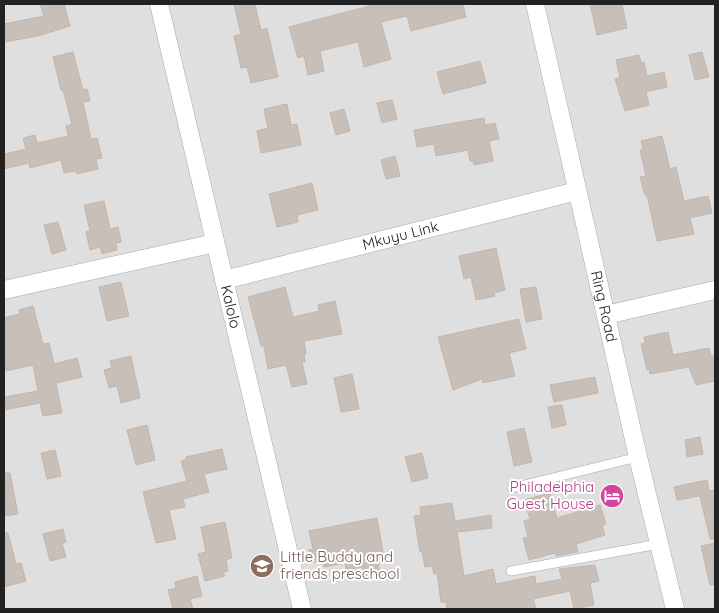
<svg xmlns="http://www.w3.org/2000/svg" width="719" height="613" viewBox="0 0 719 613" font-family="Quicksand,sans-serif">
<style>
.residential{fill:#e0dfdf}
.building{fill:#c7bfb8;stroke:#c4b6ab}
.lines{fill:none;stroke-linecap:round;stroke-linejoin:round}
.lane-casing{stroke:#a9a9a9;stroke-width:10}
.street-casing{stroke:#a9a9a9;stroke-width:19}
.lane{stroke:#fff;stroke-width:9}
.street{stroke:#fff;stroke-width:18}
.labels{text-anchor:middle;stroke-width:4;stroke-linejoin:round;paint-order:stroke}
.street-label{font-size:15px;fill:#222;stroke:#fff}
.hotel-label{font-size:15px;fill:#b23c85;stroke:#fff;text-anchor:end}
.education-label{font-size:15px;fill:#785e54;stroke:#fff;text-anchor:start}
</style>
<rect width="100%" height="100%" fill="#f2efe9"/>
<rect class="residential" x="4" y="4" width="711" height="605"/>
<g class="building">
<path d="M40,4h24l6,22 -32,10 -34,6v-18l40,-8z"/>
<path d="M234,4h21l6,26 6,-2 11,49 -27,6 -4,-16 -6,1 -7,-32 7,-2z"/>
<path d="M377,4h86l3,13 -55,14 -4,-15 -26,6 10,37 -27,8 -6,-25 -38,9 4,20 -16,4 -4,-19 -6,2 -9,-31z"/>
<path d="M590,4h32l5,24 -30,7z"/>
<path d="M73,52l10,38 4,-1 3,12 -7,1 8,37 6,-1 5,20 -6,1 2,10 -21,5 -1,-3 -12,2 -3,-13 -31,8 -1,-5 -25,6v-15l22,-5 -3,-11 12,-3 2,8 31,-7 -2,-10 6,-2 -9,-34h-2l-8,-33z"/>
<path d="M702,52l7,25 -14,3 -6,-25z"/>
<path d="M639,55l2,8 3,-1 3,14 17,-4 3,15 -21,5 3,13 -24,6 -10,-32 5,-1 -4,-18z"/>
<path d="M480,61l6,22 -43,11 -6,-22z"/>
<path d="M392,100l5,19 -15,4 -5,-20z"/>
<path d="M287,104l4,21 6,-1 4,21 -40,8 -4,-22 11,-3 -4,-19z"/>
<path d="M344,109l6,22 -14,4 -6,-22z"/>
<path d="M484,118l1,7 10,-2 4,16 -10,2 4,20 -19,4 -1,-4h-3l-2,-11 -32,6 -2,-12 -17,3 -3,-17z"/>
<path d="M662,136l8,33 6,-2 8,34 24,-5 4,17 -22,5 4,16 -37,7 -10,-46h-2l-5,-18 6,-1 -6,-26 3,-1 -2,-8z"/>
<path d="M395,156l5,20 -14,3 -5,-19z"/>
<path d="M312,183l6,27 -21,5 1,7 -21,5 -8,-33z"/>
<path d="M104,201l6,28 8,-2 3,15 -5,1 1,7 -15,4 -2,-7 -10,3 -4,-18 4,-1 -6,-26z"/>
<path d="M58,222l8,28 -14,4 -8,-29z"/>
<path d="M496,248l9,42 -11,3 1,3 -19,4 -5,-23 -7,2 -5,-23z"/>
<path d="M121,282l8,34 -22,5 -8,-34z"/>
<path d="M285,287l8,30 26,-6 -1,-6 17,-4 7,33 -38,7 2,13h-2l1,8h-3l5,22 -15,3 -6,-22 -18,4 -4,-23h-3l-13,-49z"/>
<path d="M536,287l6,32 -16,3 -6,-33z"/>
<path d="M33,306l10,38 6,-1 5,21 23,-6 5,19 -26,6 6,30 -19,3 -3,-13 -36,7v-13l34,-6 -5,-26 -27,6 -2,-9v-44l16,-4 -1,-4z"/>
<path d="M519,319l7,30 -17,4 6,23 -32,7 -1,-4 -29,11 -15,-53z"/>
<path d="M668,332l5,23 36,-7 2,8h4v25l-19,4 -7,-18 -39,7 -1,-5 -2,1 -6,-26 4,-1 -1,-6z"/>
<path d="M131,356l9,42 -19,5 -4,-17 -8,2 -5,-18 8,-2 -2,-7z"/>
<path d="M352,374l7,35 -18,3 -7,-34z"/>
<path d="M595,377l3,16 -44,9 -4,-17z"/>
<path d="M562,405l4,20 -14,3 -4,-21z"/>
<path d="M147,425l8,35 -19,5 -9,-35z"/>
<path d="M524,428l8,34 -18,4 -7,-34z"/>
<path d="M700,437l3,17 -16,3 -2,-17z"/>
<path d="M222,449l5,20 -23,5 5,18 -26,7 2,8 -16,3 7,29 -20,4 -13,-51 44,-11 -6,-20 6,-2 -1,-2z"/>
<path d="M55,450l6,26 -14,3 -6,-26z"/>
<path d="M422,453l6,25 -16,4 -7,-25z"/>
<path d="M4,473h6l8,41 -14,2z"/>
<path d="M707,480l2,11 6,-1v49h-5l-10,-43 -23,4 -3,-13z"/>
<path d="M550,493l7,25 43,-13 6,19 -4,2 3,9 -29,9 2,8 -22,4 -1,-3 -26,7 -6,-22 5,-1 -4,-16 6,-2 -6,-19z"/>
<path d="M452,503l3,18 36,-6 1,13 -35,4 7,44 29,-7 3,15 39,-8 1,8 26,-5 -3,-10 36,-4 4,16 -9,2 4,22 -20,4 -4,-18 -37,8 3,10h-89l-1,-7h-5l-4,-29 -3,1 -2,-8 -7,1 -3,-16 -2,1 -6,-36 7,-1 -1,-8z"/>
<path d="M377,518l8,45 -7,1 2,9 -16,3 -2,-9 -16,3 -1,-7 -21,4 -1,-7 -11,3 -3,-13 4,-1 -4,-18z"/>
<path d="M225,522l7,36 -6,2 2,11 -5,1 2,4 -20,5 -7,-27 8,-2 -5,-25z"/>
<path d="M63,529l3,13 -4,1 4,14 -16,4 -7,-27z"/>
<path d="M4,533h4l8,31 5,-1 5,18 -22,6z"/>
<path d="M715,543v41l-5,1 -9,-39z"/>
<path d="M197,576l5,20 -12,3 3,10h-20l-5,-19 8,-2 -1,-6z"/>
</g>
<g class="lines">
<g class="lane-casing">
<g id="lane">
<path d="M512,488l126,-31"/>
<path d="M511,571l148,-27"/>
</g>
</g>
<g class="street-casing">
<g id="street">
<path id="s1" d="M159,4l143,605"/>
<path id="s2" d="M535,4l103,453 37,152"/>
<path id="s3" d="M224,280l353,-89"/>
<path d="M4,290l211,-47"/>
<path d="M606,315l109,-25"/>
</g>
</g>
<use href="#lane" class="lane"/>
<use href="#street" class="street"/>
</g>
<defs>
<g id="hotel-disc" transform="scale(1.25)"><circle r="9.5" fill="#d1479c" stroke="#fff"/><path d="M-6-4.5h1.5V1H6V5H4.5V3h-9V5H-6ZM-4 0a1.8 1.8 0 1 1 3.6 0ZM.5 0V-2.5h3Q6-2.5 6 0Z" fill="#fff"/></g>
<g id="school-disc" transform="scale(1.25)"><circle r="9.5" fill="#8d6e63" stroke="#fff"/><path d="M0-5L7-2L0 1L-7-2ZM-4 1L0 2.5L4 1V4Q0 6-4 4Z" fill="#fff"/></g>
</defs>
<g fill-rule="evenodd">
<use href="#hotel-disc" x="612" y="496"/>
<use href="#school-disc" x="262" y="566"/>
</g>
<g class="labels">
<g class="street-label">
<text dy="5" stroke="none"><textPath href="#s3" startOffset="182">Mkuyu Link</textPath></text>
<text dy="5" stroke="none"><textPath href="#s1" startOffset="311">Kalolo</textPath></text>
<text dy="5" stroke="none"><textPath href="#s2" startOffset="310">Ring Road</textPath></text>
</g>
<g class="hotel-label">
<text x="594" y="492">Philadelphia<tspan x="594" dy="17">Guest House</tspan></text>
</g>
<g class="education-label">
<text x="280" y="562">Little Buddy and<tspan x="280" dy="17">friends preschool</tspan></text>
</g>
</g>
<rect width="719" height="613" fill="none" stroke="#222222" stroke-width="10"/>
</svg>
